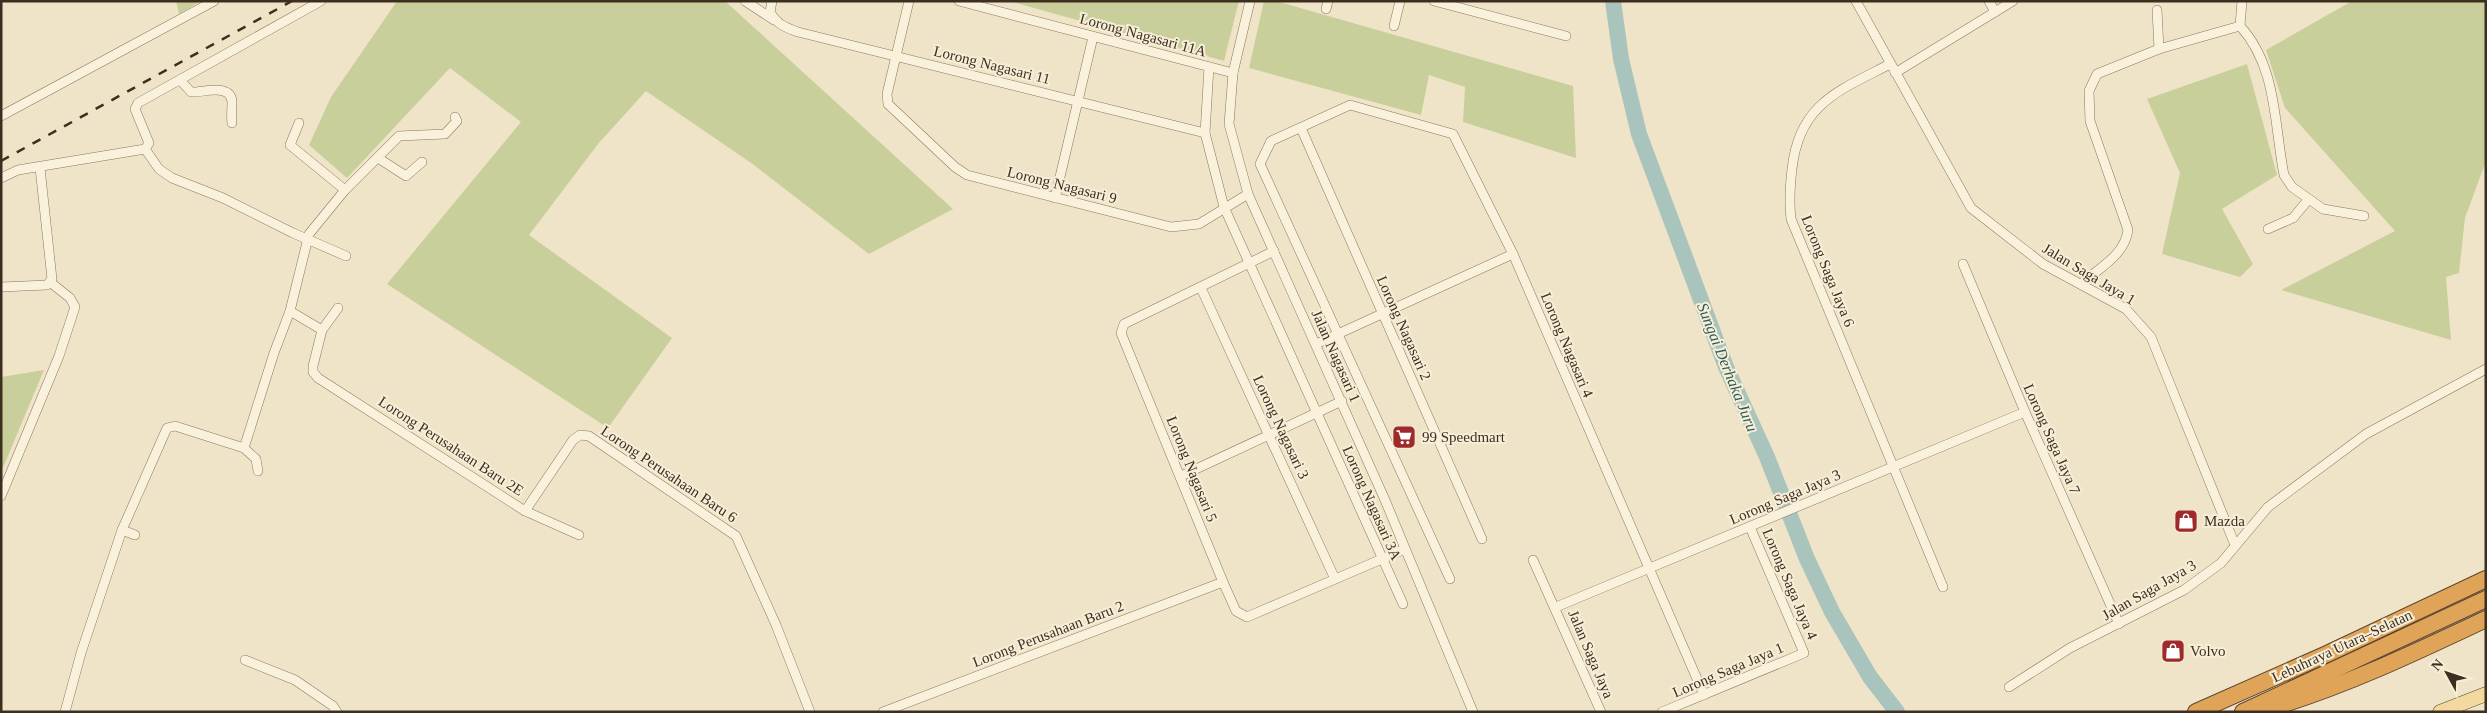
<svg xmlns="http://www.w3.org/2000/svg" width="2487" height="713" viewBox="0 0 2487 713" font-family="'Times New Roman',serif">
<style>
.green{fill:#c9cf9b}
.lines{fill:none;stroke-linecap:round;stroke-linejoin:round}
.river{stroke:#a9c4bc;stroke-width:16}
.street-casing{stroke:#8d765c;stroke-width:10}
.primary-casing{stroke:#5b4430;stroke-width:15}
.highway-casing{stroke:#5b4430;stroke-width:18}
.street{stroke:#faf1dc;stroke-width:9}
.primary{stroke:#f3d9a0;stroke-width:14}
.highway{stroke:#e0a458;stroke-width:16}
.rail{stroke:#3d2e20;stroke-width:2.5;stroke-dasharray:9 9;stroke-linecap:butt}
.labels{text-anchor:middle;stroke-width:4;stroke-linejoin:round;paint-order:stroke}
.street-label{font-size:15px;fill:#3d2e20;stroke:#f7eed8}
.poi-label{font-size:15px;fill:#3d2e20;stroke:#f7eed8;text-anchor:start}
.water-label{font-size:16px;font-style:italic;fill:#2f5d5a;stroke:#f7eed8}
</style>
<rect width="100%" height="100%" fill="#f0e4c8"/>
<g class="green">
<path d="M176,1h25l-22,13z"/>
<path d="M397,1h328l228,208 -84,45 -115,-89 -108,-74 -48,53 -69,91 143,103 -64,90 -221,-144 134,-162 -71,-54 -103,110 -38,-33 22,-48z"/>
<path d="M1009,1h230l-15,60z"/>
<path d="M1264,1h12l297,85 3,72 -113,-36 2,-35 -36,-12 -8,40 -172,-47z"/>
<path d="M2352,1h134v160l-21,57 -6,55 -13,4 5,63 -170,-50 114,-59 -110,-123 -19,-58z"/>
<path d="M2247,64l30,111 -55,34 31,55 -13,13 -78,-23 18,-81 -33,-74z"/>
<path d="M44,370l-42,100 -1,1v-94z"/>
</g>
<g class="lines">
<path class="river" d="M1613,1l8,58 18,75 87,233 41,90 40,102 25,53 38,65 27,35"/>
<g class="street-casing">
<g id="street">
<path d="M745,1l29,19"/>
<path d="M772,1l-2,11c7,12 14,15 28,20l407,101"/>
<path d="M909,1l-22,93 1,10 67,63 12,8 204,52 28,-3 49,-30"/>
<path d="M959,1l274,72"/>
<path d="M1250,1l-17,72 -4,51 19,70 137,306 88,212"/>
<path d="M1434,1l132,35"/>
<path d="M1856,1l115,207 72,56 83,45 25,28 84,208"/>
<path d="M1989,1l6,11"/>
<path d="M2242,1l-2,25c37,40 34,98 44,149l8,12 31,22 41,7"/>
<path d="M1326,9l2,-8"/>
<path d="M2157,10l2,39"/>
<path d="M1394,26l6,-25"/>
<path d="M1890,64c-52,27 -91,40 -98,105 -2,17 -3,33 -1,50l152,368"/>
<path d="M1209,67l-4,66 19,74 179,397"/>
<path d="M1895,73l118,-72"/>
<path d="M181,81l10,11c11,1 41,-10 41,11 0,6 -1,13 0,20"/>
<path d="M1,116l213,-115"/>
<path d="M299,123l-9,22 55,45"/>
<path d="M1301,128l181,411"/>
<path d="M145,149l14,20 13,9 51,20 70,35 53,23"/>
<path d="M378,158l28,18 16,-14"/>
<path d="M1,178l17,-8 127,-21 4,-6 -14,-34 3,-6 183,-102"/>
<path d="M1055,198l38,-161"/>
<path d="M2268,229l25,-11 15,-18"/>
<path d="M1274,251l-150,73 -3,9 102,249 13,29 11,6 158,-68"/>
<path d="M1963,264l62,148 94,212"/>
<path d="M2081,284c18,-16 44,-29 47,-54l-38,-109 -1,-30 8,-17 62,-25 81,-23"/>
<path d="M1,287l46,-2 5,-6 -12,-111"/>
<path d="M1201,288l134,291"/>
<path d="M338,308l-16,22 -9,36v6l5,6 207,133 54,24"/>
<path d="M290,311l32,19"/>
<path d="M1316,344l197,-90"/>
<path d="M244,448l30,-95 16,-42 19,-77 36,-44 54,-54 46,-2 12,-13 -2,-4"/>
<path d="M1181,476l161,-75"/>
<path d="M1,496l58,-140 16,-49 -5,-9 -20,-16"/>
<path d="M525,511l48,-71 7,-5 9,1 147,100 40,89 34,87"/>
<path d="M122,530l13,5"/>
<path d="M1533,560l68,152"/>
<path d="M1450,579l-190,-415 11,-23 79,-36 103,29 60,120 191,441"/>
<path d="M1556,607l469,-195"/>
<path d="M245,660l50,20 38,26 4,6"/>
<path d="M2009,687l61,-39 114,-58 37,-27 47,-56 98,-73 120,-65"/>
<path d="M65,712l16,-59 41,-123 45,-102 8,-2 69,22 12,11 2,12"/>
<path d="M883,712l340,-130"/>
<path d="M1662,712l142,-59 -54,-126"/>
</g>
</g>
<g class="primary-casing">
<path id="primary" d="M2440,712l46,-18"/>
</g>
<g class="highway-casing">
<g id="highway">
<path d="M2271,708c76,-23 143,-55 215,-89"/>
<path d="M2196,712l131,-58 159,-75"/>
<path d="M2243,712l243,-113"/>
</g>
</g>
<use href="#street" class="street"/>
<use href="#primary" class="primary"/>
<use href="#highway" class="highway"/>
<path class="rail" d="M1,161l291,-160"/>
</g>
<defs>
<g id="supermarket-square" transform="scale(1.25)"><rect x="-9" y="-9" width="18" height="18" rx="4" fill="#9e2a2b" stroke="#f7eed8"/><path d="M-6-5.5h2.5l.6 2H6L4.5 2H-2.5L-4.4-4H-6ZM-1.5 3.2a1.3 1.3 0 1 0 .1 0ZM3 3.2a1.3 1.3 0 1 0 .1 0Z" fill="#fff"/></g>
<g id="shop-square" transform="scale(1.25)"><rect x="-9" y="-9" width="18" height="18" rx="4" fill="#9e2a2b" stroke="#f7eed8"/><path d="M-5-2.5h2.3a2.7 3.5 0 0 1 5.4 0H5L5.5 6h-11ZM-1.5-2.5h3a1.5 2.3 0 0 0-3 0Z" fill="#fff"/></g>
</defs>
<g fill-rule="evenodd">
<use href="#supermarket-square" x="1404" y="437"/>
<use href="#shop-square" x="2186" y="521"/>
<use href="#shop-square" x="2173" y="651"/>
</g>
<g class="labels">
<g class="street-label">
<text transform="translate(1143 35) rotate(15)" y="5">Lorong Nagasari 11A</text>
<text transform="translate(992 65) rotate(14)" y="5">Lorong Nagasari 11</text>
<text transform="translate(1062 185) rotate(14)" y="5">Lorong Nagasari 9</text>
<text transform="translate(1828 271) rotate(68)" y="5">Lorong Saga Jaya 6</text>
<text transform="translate(2089 274) rotate(31)" y="5">Jalan Saga Jaya 1</text>
<text transform="translate(1404 328) rotate(66)" y="5">Lorong Nagasari 2</text>
<text transform="translate(1567 345) rotate(67)" y="5">Lorong Nagasari 4</text>
<text transform="translate(1336 356) rotate(66)" y="5">Jalan Nagasari 1</text>
<text transform="translate(1281 427) rotate(65)" y="5">Lorong Nagasari 3</text>
<text transform="translate(2052 439) rotate(66)" y="5">Lorong Saga Jaya 7</text>
<text transform="translate(451 446) rotate(33)" y="5">Lorong Perusahaan Baru 2E</text>
<text transform="translate(1192 469) rotate(68)" y="5">Lorong Nagasari 5</text>
<text transform="translate(669 474) rotate(34)" y="5">Lorong Perusahaan Baru 6</text>
<text transform="translate(1785 497) rotate(-23)" y="5">Lorong Saga Jaya 3</text>
<text transform="translate(1372 503) rotate(66)" y="5">Lorong Nagasari 3A</text>
<text transform="translate(1790 584) rotate(67)" y="5">Lorong Saga Jaya 4</text>
<text transform="translate(2149 590) rotate(-30)" y="5">Jalan Saga Jaya 3</text>
<text transform="translate(1048 634) rotate(-21)" y="5">Lorong Perusahaan Baru 2</text>
<text transform="translate(2342 646) rotate(-25)" y="5">Lebuhraya Utara–Selatan</text>
<text transform="translate(1591 654) rotate(67)" y="5">Jalan Saga Jaya</text>
<text transform="translate(1728 670) rotate(-23)" y="5">Lorong Saga Jaya 1</text>
</g>
<g class="poi-label">
<text x="1422" y="442">99 Speedmart</text>
<text x="2204" y="526">Mazda</text>
<text x="2190" y="656">Volvo</text>
</g>
<g class="water-label">
<text transform="translate(1728 367) rotate(68)" y="6">Sungai Derhaka Juru</text>
</g>
</g>
<rect width="2487" height="713" fill="none" stroke="#3d2e20" stroke-width="5"/>
<g transform="translate(2447 673) rotate(310)" stroke="#f7eed8" stroke-width="4" paint-order="stroke">
<path d="M0-4L9 19L0 12L-9 19Z" fill="#3d2e20"/>
<text y="-8" font-size="14" font-weight="bold" text-anchor="middle" fill="#3d2e20">N</text>
</g>
</svg>
